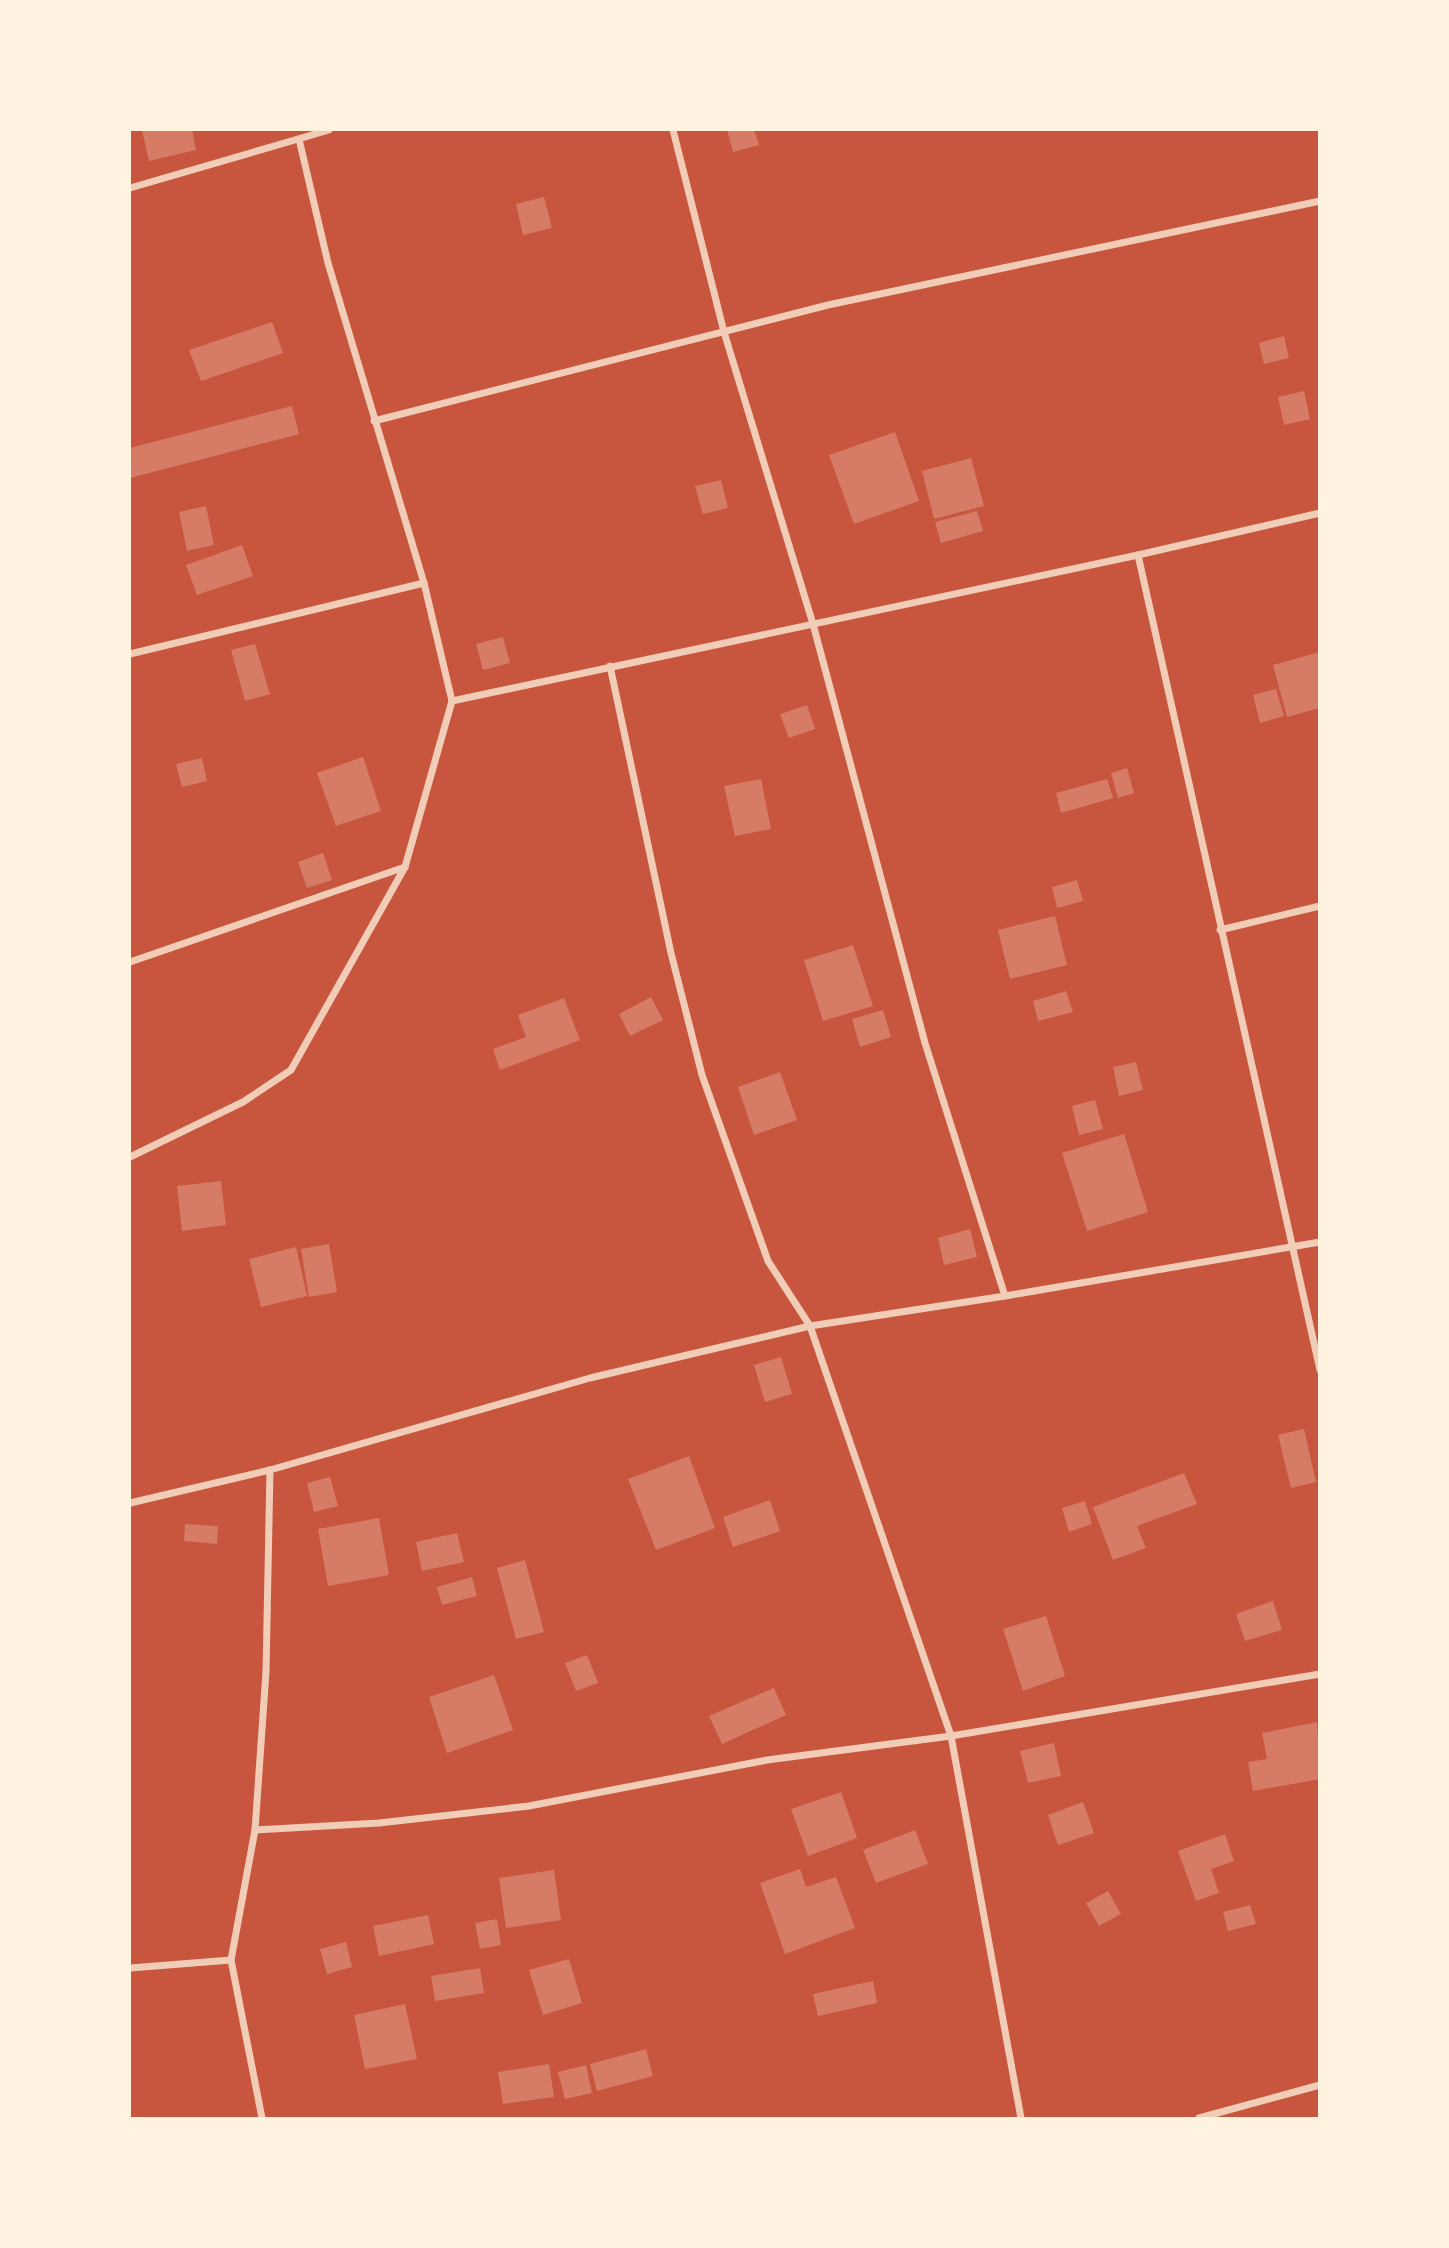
<svg xmlns="http://www.w3.org/2000/svg" width="1449" height="2248" viewBox="0 0 1449 2248" font-family="'Exo 2',sans-serif">
<style>
.building{fill:#d67c66}
.lines{fill:none;stroke-linecap:round;stroke-linejoin:round}
.minor{stroke:#f1ccb7;stroke-width:7}
</style>
<rect width="100%" height="100%" fill="#c8553d"/>
<g class="building">
<path d="M142,130h50l4,20 -47,11z"/>
<path d="M727,130h27l5,15 -26,7z"/>
<path d="M544,197l8,31 -29,7 -7,-31z"/>
<path d="M272,322l11,31 -82,28 -12,-31z"/>
<path d="M1284,336l5,22 -25,6 -5,-21z"/>
<path d="M1304,391l6,28 -26,6 -6,-28z"/>
<path d="M292,406l7,28 -169,44v-30z"/>
<path d="M895,432l24,69 -65,23 -25,-69z"/>
<path d="M971,458l13,48 -50,13 -12,-48z"/>
<path d="M721,480l7,28 -25,6 -8,-28z"/>
<path d="M206,506l8,39 -27,6 -8,-39z"/>
<path d="M977,511l6,20 -42,12 -6,-21z"/>
<path d="M242,545l11,31 -56,19 -11,-30z"/>
<path d="M503,637l7,26 -27,7 -7,-26z"/>
<path d="M255,644l15,50 -25,7 -14,-51z"/>
<path d="M1320,652v56l-33,9 -14,-52z"/>
<path d="M1276,689l8,27 -24,7 -7,-28z"/>
<path d="M807,705l8,24 -26,9 -9,-24z"/>
<path d="M363,757l18,54 -45,15 -19,-53z"/>
<path d="M202,758l5,23 -25,6 -6,-23z"/>
<path d="M1127,768l7,25 -16,5 -7,-25z"/>
<path d="M761,779l10,50 -36,7 -11,-50z"/>
<path d="M1107,779l6,19 -52,15 -5,-20z"/>
<path d="M323,853l9,27 -25,8 -9,-26z"/>
<path d="M1077,880l6,21 -26,7 -5,-21z"/>
<path d="M1055,916l12,49 -57,14 -12,-49z"/>
<path d="M853,945l20,61 -50,15 -19,-61z"/>
<path d="M1066,991l7,21 -35,9 -5,-20z"/>
<path d="M651,997l12,23 -33,16 -11,-22z"/>
<path d="M564,998l16,42 -80,30 -7,-21 33,-12 -8,-22z"/>
<path d="M883,1010l8,27 -31,10 -8,-28z"/>
<path d="M1136,1062l7,28 -24,6 -6,-29z"/>
<path d="M780,1072l17,48 -43,15 -16,-48z"/>
<path d="M1095,1100l8,29 -24,6 -7,-29z"/>
<path d="M1124,1134l24,78 -61,19 -25,-78z"/>
<path d="M221,1181l5,44 -44,6 -5,-45z"/>
<path d="M970,1229l7,28 -33,8 -6,-27z"/>
<path d="M329,1244l8,48 -28,5 -8,-48z"/>
<path d="M296,1247l11,49 -46,11 -12,-48z"/>
<path d="M781,1357l11,37 -27,8 -11,-37z"/>
<path d="M1304,1429l12,53 -25,6 -13,-53z"/>
<path d="M689,1456l26,72 -59,22 -28,-71z"/>
<path d="M1184,1473l13,31 -60,22 9,22 -33,12 -20,-53z"/>
<path d="M330,1477l8,29 -24,6 -7,-29z"/>
<path d="M770,1500l10,31 -47,16 -10,-30z"/>
<path d="M1085,1501l7,23 -23,8 -7,-24z"/>
<path d="M379,1518l10,57 -61,11 -10,-57z"/>
<path d="M185,1524l33,2 -1,18 -33,-3z"/>
<path d="M457,1533l7,29 -42,9 -6,-29z"/>
<path d="M525,1560l19,72 -28,7 -19,-71z"/>
<path d="M472,1577l5,19 -35,9 -5,-18z"/>
<path d="M1273,1601l9,29 -37,11 -9,-27z"/>
<path d="M1046,1616l19,60 -42,15 -20,-62z"/>
<path d="M587,1655l11,28 -22,8 -11,-28z"/>
<path d="M494,1675l19,55 -66,23 -18,-56z"/>
<path d="M774,1688l12,27 -64,29 -13,-28z"/>
<path d="M1317,1722l3,57 -67,12 -5,-29 19,-3 -5,-26z"/>
<path d="M1054,1743l7,33 -33,7 -8,-32z"/>
<path d="M841,1792l16,46 -49,18 -17,-47z"/>
<path d="M1083,1802l11,31 -36,12 -10,-30z"/>
<path d="M915,1830l13,34 -52,19 -13,-33z"/>
<path d="M1225,1834l9,27 -23,8 8,24 -23,8 -18,-50z"/>
<path d="M800,1869l6,18 30,-10 19,51 -70,26 -25,-71z"/>
<path d="M554,1870l7,50 -55,8 -7,-50z"/>
<path d="M1108,1891l13,23 -22,12 -13,-23z"/>
<path d="M1250,1905l6,19 -28,7 -5,-19z"/>
<path d="M428,1915l6,29 -55,12 -6,-30z"/>
<path d="M497,1919l4,26 -21,4 -5,-26z"/>
<path d="M346,1942l6,25 -25,7 -7,-25z"/>
<path d="M569,1959l13,44 -39,12 -14,-45z"/>
<path d="M480,1968l4,25 -49,8 -4,-25z"/>
<path d="M873,1981l4,22 -59,13 -5,-22z"/>
<path d="M405,2004l12,55 -52,10 -11,-54z"/>
<path d="M646,2049l7,27 -56,15 -7,-27z"/>
<path d="M549,2064l5,33 -51,7 -5,-32z"/>
<path d="M586,2065l6,28 -27,6 -7,-27z"/>
</g>
<g class="lines">
<g class="minor">
<path d="M673,130l51,202 89,292 112,419 80,253"/>
<path d="M130,188l199,-58"/>
<path d="M374,421l454,-116 492,-104"/>
<path d="M1138,555l182,815"/>
<path d="M130,654l294,-71"/>
<path d="M610,666l61,287 31,122 66,186 42,65 141,410 70,382"/>
<path d="M452,701l686,-146 182,-42"/>
<path d="M1220,930l100,-24"/>
<path d="M130,962l275,-95"/>
<path d="M130,1157l113,-55 48,-32 114,-203 47,-166 -28,-118 -96,-320 -29,-124"/>
<path d="M130,1503l140,-33 320,-92 220,-52 195,-30 315,-54"/>
<path d="M255,1830l124,-7 150,-17 238,-46 184,-24 369,-62"/>
<path d="M130,1968l101,-8"/>
<path d="M262,2118l-31,-158 24,-130 11,-158 4,-202"/>
<path d="M1199,2118l121,-33"/>
</g>
</g>
<rect width="1449" height="2248" fill="none" stroke="#fff3e0" stroke-width="262"/>
</svg>
